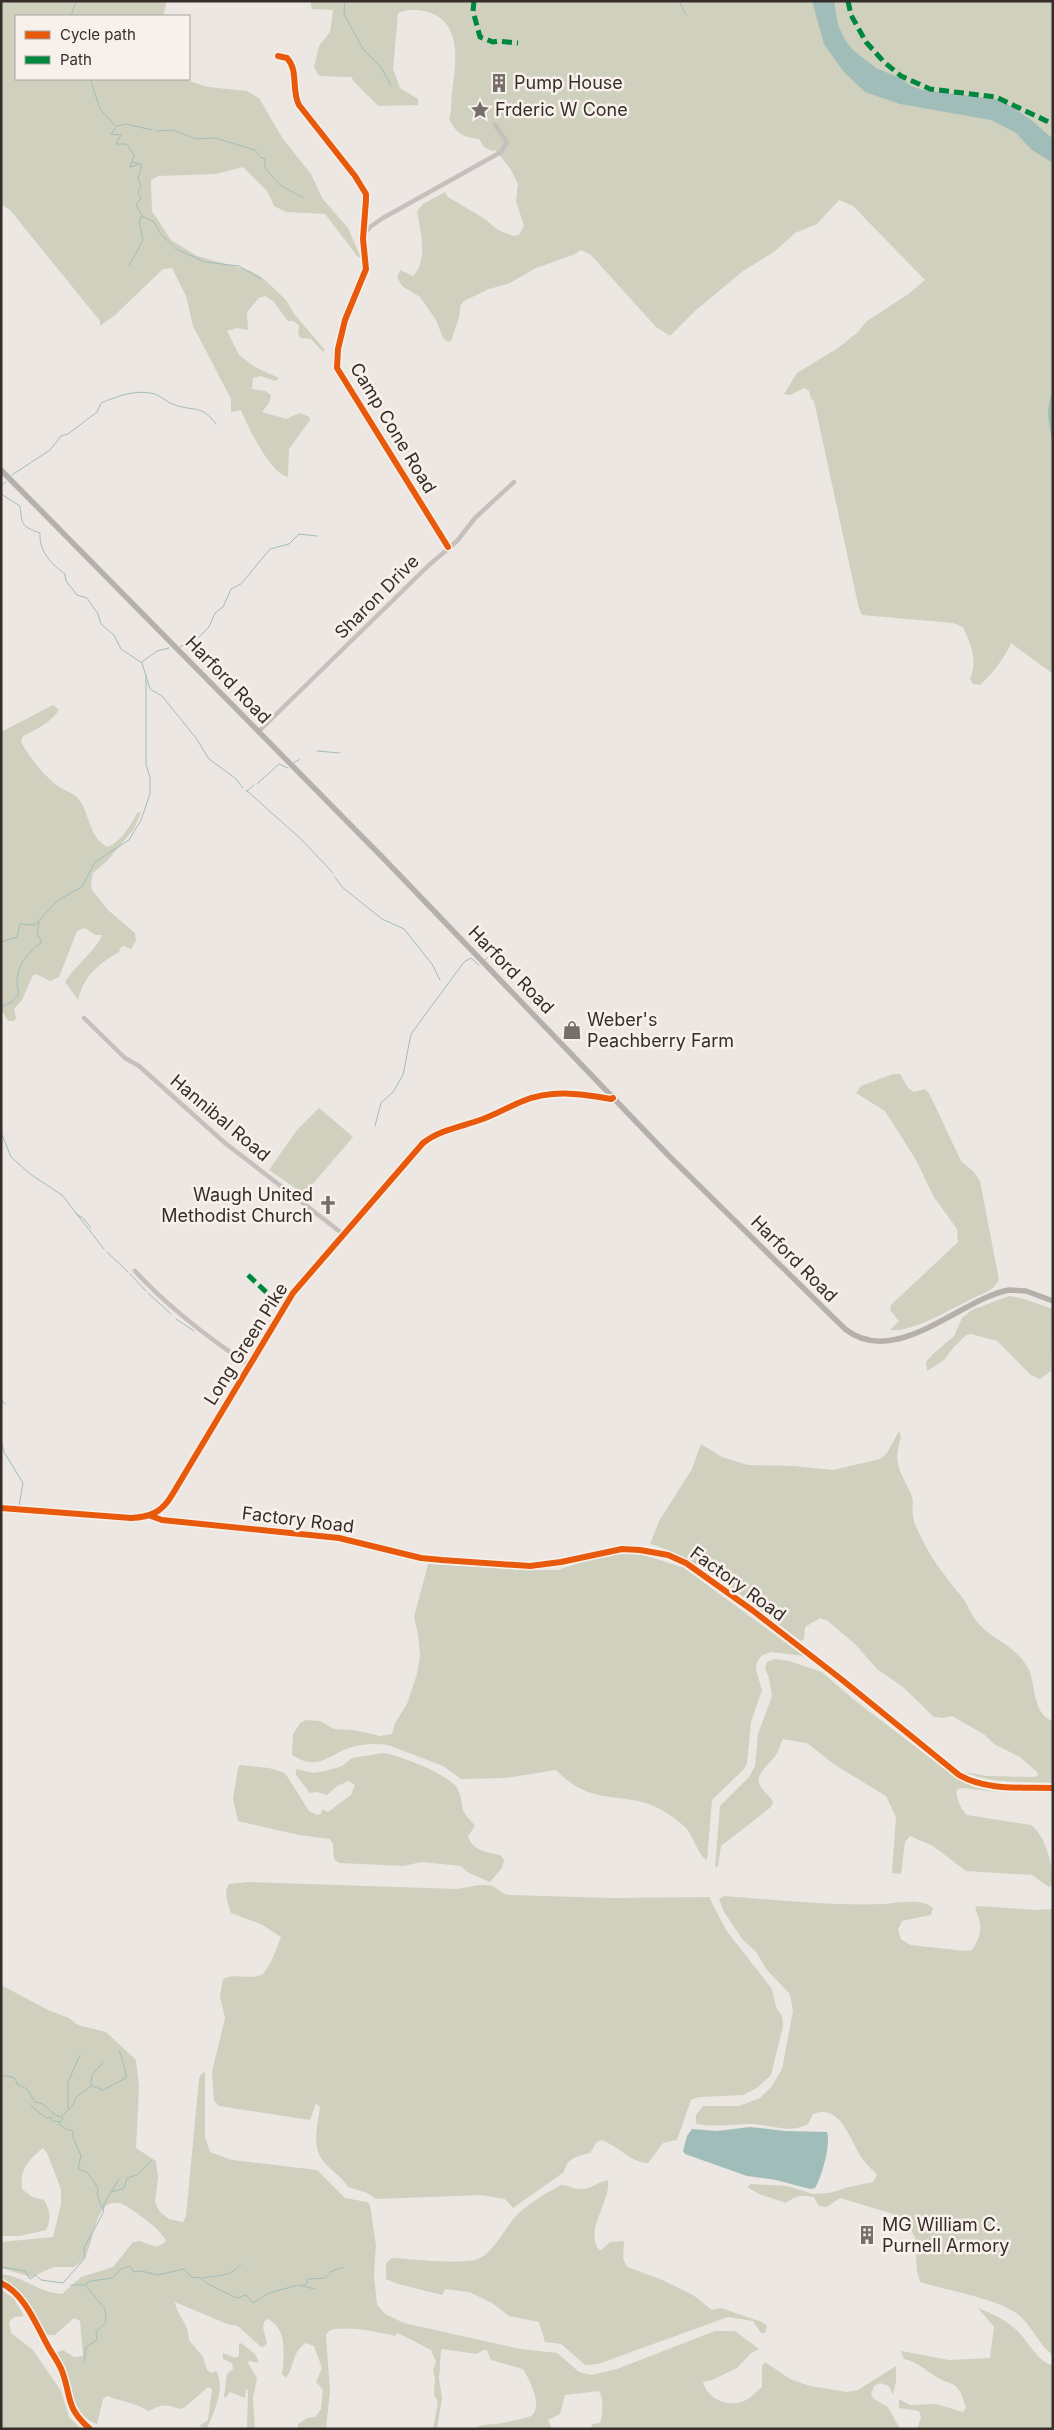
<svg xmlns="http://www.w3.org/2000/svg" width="1054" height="2430" viewBox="0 0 1054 2430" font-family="Inter,sans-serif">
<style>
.green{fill:#cfd0be}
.water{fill:#a1bdba}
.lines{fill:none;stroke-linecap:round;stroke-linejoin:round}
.stream{stroke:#a1bdba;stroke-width:1}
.minor{stroke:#c6bfbc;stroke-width:4.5}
.tertiary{stroke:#c6bfbc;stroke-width:5}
.secondary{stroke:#b6b0ac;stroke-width:5.5}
.quiet{stroke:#00873e;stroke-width:5;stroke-dasharray:10 5;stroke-linecap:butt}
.cycleway-casing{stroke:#f8f1eb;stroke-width:9}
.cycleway{stroke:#e8590c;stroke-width:6}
.labels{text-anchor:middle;stroke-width:5;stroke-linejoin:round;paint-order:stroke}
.poi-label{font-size:18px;fill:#362d2a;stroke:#f8f1eb;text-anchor:start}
.street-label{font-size:18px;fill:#362d2a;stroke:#f8f1eb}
</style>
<rect width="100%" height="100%" fill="#ece7e3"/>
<g class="green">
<path d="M1,1h166l-4,15h-147v63h167l25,8 39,4 12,7 24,41 28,35 11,24 26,30 13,30 -3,-1 -33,-43 -39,-2 -12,-6 -7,-15 -24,-24 -27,7 -58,2 -7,4 1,31 19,29 26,16 54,15 13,8 22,21 9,15 30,35 -2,2 -12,-13 -11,-1 -2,-6 1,-7 -6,-4h-5l-15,-20 -8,-5 -6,2 -12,14 1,18 -11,-2 -10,3 12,24 16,12 24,11 -4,3 -14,-5 -8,2 -1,11 13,2 6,4 -2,8 -7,9 24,7 14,-6 9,4 1,3 -21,29 -1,28c-17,-3 -41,-51 -47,-67l-10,2v-13l-38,-73 -7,-30 -14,-28 -9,1 -48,46 -15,11v-5l-90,-111 -9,-6z"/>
<path d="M310,1h743v673l-42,-31c-7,16 -19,31 -31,42l-7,-1 -3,-5c8,-18 1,-35 -7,-52l-10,-4 -91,-8 -3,-6 -45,-208 -3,-2 -2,-8 -5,-3 -14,7 -6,-1 13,-21 41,-25 20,-16 9,-11 40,-26 18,-15 -72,-74 -14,-6 -22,24 -22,9 -21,19 -31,19 -48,40 -25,25 -14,-9 -65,-72 -10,-5 -8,5 -37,13 -28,16 -19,5 -25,12 -4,5c1,12 -6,22 -8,34l-4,2 -5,-4 -7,-18 -16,-23 -18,-11 -5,-9 3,-7 13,6c16,-17 7,-45 4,-65l6,-7 22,-12 3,5 37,22 13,11 16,6 5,-1 5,-9 -8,-25 2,-17 -8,-16 -15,-18 -3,1 -8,-4 -5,-8c-15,-1 -23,-6 -30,-20 3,-8 2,-18 3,-27 4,-29 11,-69 -24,-80 -13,-3 -18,-3 -30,1l-5,56 7,19 18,11v6l-40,1c-9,-11 -19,-17 -27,-29l-32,-1 -5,-9 5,-21 11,-14 3,-22 -21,-1z"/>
<path d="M53,705l6,5c-8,12 -23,20 -36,26l-2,6c9,16 20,30 34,42 7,6 17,8 23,14 12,15 10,38 29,49 13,-4 24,-22 30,-34l4,-1 -7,17 -27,32 -14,12 -2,10 1,7 16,20 27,23 1,8 -5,8 -7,-3 -3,1 -2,5c-21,12 -35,24 -41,48l-13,-18c9,-15 33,-34 37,-47h-7l-10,-7 -8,3 -18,46 -9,4 -14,-7 -3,1 -11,25 -8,9 2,9 -2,3h-6l-7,-12v-277z"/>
<path d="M893,1074h7l8,14 6,4 11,-3 4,4 32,68 12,10 7,10 19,99 -6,8 -6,4c-24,9 -73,42 -97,38l9,-9 -9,-11 1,-5 67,-63 -1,-13 -23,-32 -18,-37 -31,-49 -29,-18 5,-7z"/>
<path d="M319,1108l34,29 -49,57 -35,-24 28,-40z"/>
<path d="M1009,1296l12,2 32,11 -2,62 -11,8 -9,-4 -34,-34 -26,-7 -5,1 -12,12 -10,13 -17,11 -1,-9 7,-8 21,-18 8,-18 10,-8z"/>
<path d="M899,1431l2,6c-9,27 0,35 10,57 4,7 -1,18 4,30 11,28 28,50 47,73 6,8 9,18 16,26 14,17 38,22 50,45 8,15 4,47 25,53v62c-29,-2 -62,1 -89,-11l23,4 48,1 3,-2 -1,-3 -17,-15 -26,-13 -9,-9 -33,-19 -9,2 -9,-1 -31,-30 -26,-18 -21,-24 -28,-24 -8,-3 -15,9 -1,12 -3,2c-48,-34 -93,-80 -151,-97l9,-23 33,-52 9,-25 21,13 26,8 46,1 39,4 47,-11 7,-6z"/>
<path d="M619,1554l25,1 40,13 120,88 -33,-4 -9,3 -5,7 -1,8 6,20 -11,32 -4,41 -3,6 -32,31 -5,60c-8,-3 -14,-24 -21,-32 -6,-6 -17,-14 -24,-18 -38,-21 -69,-1 -106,-40l-50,8 -45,1 -18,-13 -55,-21c-13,-2 -27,-1 -39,3 -24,9 -31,23 -57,7l1,-21 7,-11 6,-3 14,1 14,8 20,1 26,6 12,-2 3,-11 12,-19 10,-30 3,-18 -2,-22 -4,-17 14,-53 99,6h31l27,-9z"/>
<path d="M775,1659l14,2 33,11 31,27 98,75 23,13 24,5 -36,-4 -5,1c-2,8 4,20 10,26l64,10c14,10 23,41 21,59l-3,3 -17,-12 -66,-4 -33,-25 -23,-10 -5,6 -4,32 -9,-1 4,-56 -10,-21 -51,-31 -28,-22 -24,-4c-3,4 -3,10 -6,14 -4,9 -21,19 -18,30 2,7 11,12 14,19l-2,5 -50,39 -3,20 -3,2 5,-62 29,-29 6,-11 3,-32 14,-38 -3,-18 -4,-9 2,-7z"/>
<path d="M384,1753c17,3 64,21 73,35 5,8 4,15 6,22 2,6 9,11 12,16l-7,10c5,15 18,16 32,19l4,5 -2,8 -12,14 -23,-10 -6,-6 -9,-1 -31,-3 -17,4 -65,-3 -5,-4 -1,-15 -3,-5 -31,-4 -61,-14 -5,-22 5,-31 2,-3 29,3 16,5 24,38 8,4 4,-1 1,-5 6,3 23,-17 4,-10 -6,-4 -12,5 -10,9 -10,-3 -7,1 -14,-18v-6l18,4 15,-3 13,-4 10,-8z"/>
<path d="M247,1882l210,7c11,-2 25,-6 35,-3 7,2 8,8 18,9l103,3 96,-1 17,33 46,59 4,18 6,9 1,10 -12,49 -14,13 -14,7 -44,2 -8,3 -14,40 -14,3 -15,20c-19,-1 -30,-18 -47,-23l-5,3 -6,10c-13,3 -23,5 -26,19l-51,36 -8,-9 -24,-4 -105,4 -9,-6 -19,-6c-7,-12 -20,-18 -27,-29 -9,-14 -3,-35 -1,-51l-4,-4 -6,17 -91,-14 -5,-6 -2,-28 13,-54 -5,-21 3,-18c11,-7 27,2 40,-5l8,-12 10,-25 -20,-13 -30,-11c-3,-9 -8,-20 -2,-29z"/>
<path d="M724,1896c53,4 107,10 161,8 13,-1 37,-6 48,4l-2,7 -29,6 -4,9 3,9 9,6 55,6 7,-1c10,-15 11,-25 3,-41l2,-3 59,4 17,-1v446c-14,-10 -20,-27 -32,-38 -18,-18 -74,-26 -101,-35l-3,-11 -2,-33 -8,-17 -17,-8 -50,-15 -13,9 -8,-1 -5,-9c-12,-2 -18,-2 -28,6l-27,-9 -12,-7 4,-3 36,2 26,8 16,-1 20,-6 24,-5 4,-7c-5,-6 -11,-11 -16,-18 -11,-18 -21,-54 -48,-43l-5,10c-21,11 -40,-1 -61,0 -20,1 -31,3 -51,0v-9l7,-9h36l21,-8 12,-12 10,-17 11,-58 -3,-17 -23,-24 -11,-18 -13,-12 -19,-28 -5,-13z"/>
<path d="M1,1985l47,25 21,8 9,7 28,7 30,28 3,28 -3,60 20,13 2,16 -3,25 5,10 9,7 14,3 3,-6 13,-137 2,-5 4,-2v65l5,15 22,8 85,10 28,28 22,4 3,3 6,40 -2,29 3,31 8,9 19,9 116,26 37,4 22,19 12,3 26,-6 98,-38h20l24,18 -9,5 -13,14 -25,12 -9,2c4,17 27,27 43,18 6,-3 11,-9 16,-13v-21l3,-4 25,17 20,7 37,6 11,-2 38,-24v15l-3,14 -4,-9 -9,-3 -6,3 -3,9 3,4 14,8 12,22h-309l1,-5 8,-1c3,-8 4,-25 -1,-32l-34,4 -5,19 -12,6 4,9h-77c8,-6 13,-4 22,-5 5,-1 30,-6 34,-8 13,-10 -2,-37 -8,-47l-32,-9 -4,-10h-4l-6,4 -34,-5 -2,2 -2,28 3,19 -5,31h-4l5,-27 -4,-7 1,-17 -2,-8 3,-8 -5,-12 -33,-17 -3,3c-21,-5 -44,-10 -65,-6l-4,5 4,56 -4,38h-28v-5l9,-6 8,-1 6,-8 2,-19 -7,-8 6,-14 -8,-22 -8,-3c-14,8 -11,23 -20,35l-4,-4c2,-17 6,-47 -15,-55l-3,3 -1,6 4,15 -2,3 -4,1 -23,-21 -11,-2 -52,-22c2,14 14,21 14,38l14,17 4,13 4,3 5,-2c10,14 -2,43 -9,57l-8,-2 9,-6 4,-31 -4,-2 -23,20 -6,2c-13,-6 -18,-4 -31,2 -14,-9 -25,-9 -41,-15l-4,3 -6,25c-22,-7 -23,-27 -30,-46 -3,-9 -7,-17 -10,-26l6,-2 11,7 9,-1 -3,-35 -6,-3 -19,17h-8c-18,-26 -16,-39 -46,-57v-3c16,-2 40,19 61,19l19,-17 32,-10 20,-25 7,-1 16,6 8,-4 2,-3c-9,-13 -20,-20 -32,-29 -37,-27 -37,19 -47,42 -2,6 -8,10 -13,14h-20l-23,10 -30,-9v-26l52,-5 8,-33v-15l-14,-36 -4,-5c-14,11 -24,22 -21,41l10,8 12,3c7,12 7,18 2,30l-26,6h-19z"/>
<path d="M608,2180c3,22 -24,50 -9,70h2l9,-8 14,-1 -1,17 4,9 33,12 33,16 19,15 9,-2 41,14 5,4 -2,7h-4l-8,-12 -25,-4 -130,47 -13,1 -24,-21 -16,-2 -6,-20 -30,-6 -17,-13 -23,-11 -24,-3 -3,6 -44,-11 -12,-5v-16l6,-5c19,1 70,7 86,1 16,-7 26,-30 38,-43 13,-13 29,-22 45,-31 7,-1 13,5 20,4 10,0 17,-7 27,-9z"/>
<path d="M1,2289l13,10 10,17 -10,1 -5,5 2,11 22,17 28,41 8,26 12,12h-80z"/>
<path d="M978,2308c12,5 25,10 35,19 15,12 21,32 40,39v63h-136l4,-12 -2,-6 -20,-3v-9l11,6 26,-1 27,8 3,-4c-9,-32 -13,-19 -34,-34 -13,-8 -13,-11 -28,-15l-3,-8 48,9 41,-2 4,-31z"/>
<path d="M241,2343l14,11 3,6v3l-9,-2 -1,2 9,15 -4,20 2,31h-8l1,-39 -2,-1 -1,9 -15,-6 -5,6 -1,-1 3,-23 6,-5 -1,-6 -9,-4v-6l13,5 3,-2v-12z"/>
</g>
<g class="water">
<path d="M812,1h22l4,24 7,15 8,10 23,18 24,10 11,8 12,4 78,10 29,19 23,20v24l-21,-13 -16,-17 -25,-13 -91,-16 -35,-12 -22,-21 -19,-27z"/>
<path d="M1053,391v55c-3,-20 -9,-35 0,-55z"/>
<path d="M750,2127l35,4 42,1c4,12 -5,45 -12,56l-5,1 -34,-9 -29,-4 -62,-22 -2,-3 4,-15 5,-7 25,2z"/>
</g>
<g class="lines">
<g class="stream">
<path d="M345,1l-1,13 19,35 18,18 10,19"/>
<path d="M679,1l7,14"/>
<path d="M71,16l5,-15"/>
<path d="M90,79l10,30 16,17"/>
<path d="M157,131l16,-1 23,9 19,-1 40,12 6,8h4v10l15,17 23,13"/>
<path d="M133,162l9,3 -4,13 3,8 -3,6 3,6 -5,7 6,11 12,6 6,11 16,16 29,13 34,4 22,13"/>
<path d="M137,165l-7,2 4,-12 -7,-11h-11l5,-9 -10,-1 6,-8 9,-2 26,6"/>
<path d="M129,266l14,-26 -4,-19 3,-5"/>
<path d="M12,475l38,-25 11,-14 7,-2 29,-22 4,-9c17,-7 35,-14 54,-9 7,3 13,9 20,11 21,7 26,-1 41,19"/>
<path d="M1,486l5,-4"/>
<path d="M1,494l19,12c2,19 1,20 20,27 -1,18 11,31 25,41l1,7 11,14 10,3 11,16 3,10 13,11 7,14 21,14 8,26 12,7 34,42 13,21 26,19 8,10"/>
<path d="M180,647l19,-10 10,-10 6,-14 8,-6 8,-18 10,-5 29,-35 19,-5 10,-10 18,2"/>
<path d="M142,662l15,-11 12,-3"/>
<path d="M317,751l23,2"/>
<path d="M294,763l6,-4"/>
<path d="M257,784l22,-20 9,4"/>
<path d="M246,790l56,50 31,33"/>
<path d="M247,791l7,-6"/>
<path d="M335,877l7,10 40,32 22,10 28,35 8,16"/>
<path d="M1,942l16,-5 3,-13 15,1 23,-25 24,-13 13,-25 34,-22 12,-20 9,-26v-16l-4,-14v-89"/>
<path d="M485,960l3,-3"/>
<path d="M1,1007l11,-5 7,-9c-7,-22 6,-39 23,-51l-5,-8 2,-12"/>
<path d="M375,1126l6,-23 12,-11 10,-17 8,-41 53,-72 7,-4 8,7"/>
<path d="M1,1132l10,25 19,17 32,21 42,54"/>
<path d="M76,1214l7,4 8,10"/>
<path d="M107,1252l21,20"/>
<path d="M130,1274l16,17"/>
<path d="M148,1293l23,21"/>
<path d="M176,1319l18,12"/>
<path d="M1,1399l4,5"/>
<path d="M1,1440l3,12 19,31 -4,23"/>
<path d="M1,2075l14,3 2,6 10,5 8,13c11,0 15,12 25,15"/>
<path d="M91,2085l1,-10 11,-13"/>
<path d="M91,2086l-16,12 -1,6 -13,13 2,2 -4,5 7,5 7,2v6l8,19 -3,13 9,3 11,16 -1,6 5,14"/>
<path d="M92,2086l11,4 23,-12c1,-4 -5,-23 -7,-28"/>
<path d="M31,2106l15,12 5,-1 1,4 9,1"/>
<path d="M68,2108v-26l12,-27"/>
<path d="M112,2192l12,-4 3,-10 10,-3 14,-14"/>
<path d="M1,2267l24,4 5,8 6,-4 5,5 22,3 22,-25 -1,-10 19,-35 1,-9 15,-25"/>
<path d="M203,2278c17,-4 24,1 38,-14"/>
<path d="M71,2285h13l7,-4 22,-3 6,-8 11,-4 4,6 7,-1 17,4 26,-6 7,8 10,1 7,6 29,14 9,-3 7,8 16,-10 29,-8 17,4"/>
<path d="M303,2285h3l2,-6 17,-1 7,-7 12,-4"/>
<path d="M84,2362l2,-15 11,-7 -1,-8 10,-10 -1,-13 -19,-23"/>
</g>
<g class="minor">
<path d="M278,56l9,2c12,13 4,32 12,47l56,71 11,18v6l-3,39 3,30 -21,51 -7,29 -1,19 111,179"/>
<path d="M364,234l6,-7 13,-9 118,-66 6,-10 -12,-17"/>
<path d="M258,732l170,-166 29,-25 18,-23 39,-36"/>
<path d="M84,1018l41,40 14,8 86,77 118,91"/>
<path d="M135,1271c34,37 72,66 114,94"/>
<path d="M151,1516l11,4 177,18 82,20 21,2 88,6 31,-4 61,-13 18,1 28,5 18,8 66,47 89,69 118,96c28,16 62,12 94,13"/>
<path d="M1,2283c24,11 35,42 48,65 4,7 10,15 13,23 10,27 3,36 28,58"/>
</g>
<path class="tertiary" d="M1,1508l130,10c20,-1 31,-6 41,-23l121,-202 130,-150c17,-13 37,-16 57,-23 15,-5 28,-13 43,-19 30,-12 57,-7 88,-2l2,-1"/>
<path class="secondary" d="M1,470l387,393 281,293 176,173c51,40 115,-30 164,-39l17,1 27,10"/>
<g class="quiet">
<path d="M474,1l-1,10 7,26 13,5 5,-1 20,2"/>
<path d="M848,1l3,14 15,27 18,20 17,14 29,13 66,8 57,27"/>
<path d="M248,1275l35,33"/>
</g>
<g class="cycleway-casing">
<g id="cycleway">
<path d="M278,56l9,2c12,13 4,32 12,47l56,71 11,18v6l-3,39 3,30 -21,51 -7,29 -1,19 111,179"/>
<path d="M1,1508l130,10c20,-1 31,-6 41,-23l121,-202 130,-150c17,-13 37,-16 57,-23 15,-5 28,-13 43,-19 30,-12 57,-7 88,-2l2,-1"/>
<path d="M151,1516l11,4 177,18 82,20 21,2 88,6 31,-4 61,-13 18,1 28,5 18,8 66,47 89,69 118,96c28,16 62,12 94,13"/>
<path d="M1,2283c24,11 35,42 48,65 4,7 10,15 13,23 10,27 3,36 28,58"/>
</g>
</g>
<use href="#cycleway" class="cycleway"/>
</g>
<defs>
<g id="building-bare" transform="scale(1.5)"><path d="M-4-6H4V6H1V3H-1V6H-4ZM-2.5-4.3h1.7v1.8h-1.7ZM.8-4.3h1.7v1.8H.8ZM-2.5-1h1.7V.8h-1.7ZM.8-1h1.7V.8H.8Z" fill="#766e6b" stroke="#f8f1eb" stroke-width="2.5" paint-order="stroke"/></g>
<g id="sight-bare" transform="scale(1.5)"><path d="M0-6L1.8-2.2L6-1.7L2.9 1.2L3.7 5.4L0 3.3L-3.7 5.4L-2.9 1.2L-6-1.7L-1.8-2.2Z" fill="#766e6b" stroke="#f8f1eb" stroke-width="2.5" paint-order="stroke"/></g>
<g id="shop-bare" transform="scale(1.5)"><path d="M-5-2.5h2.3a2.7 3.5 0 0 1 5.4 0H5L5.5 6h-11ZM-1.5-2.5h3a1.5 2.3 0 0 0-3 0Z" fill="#766e6b" stroke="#f8f1eb" stroke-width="2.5" paint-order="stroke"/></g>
<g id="church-bare" transform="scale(1.5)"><path d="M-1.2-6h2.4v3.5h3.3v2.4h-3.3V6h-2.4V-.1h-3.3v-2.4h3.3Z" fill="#766e6b" stroke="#f8f1eb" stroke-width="2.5" paint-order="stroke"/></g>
</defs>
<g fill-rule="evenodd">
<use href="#building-bare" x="499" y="83"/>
<use href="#sight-bare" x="480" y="110"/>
<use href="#shop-bare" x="572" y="1030"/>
<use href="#church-bare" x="328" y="1205"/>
<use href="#building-bare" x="867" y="2235"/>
</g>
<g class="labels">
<g class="poi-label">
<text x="514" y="89">Pump House</text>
<text x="495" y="116">Frderic W Cone</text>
<text x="587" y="1026">Weber's<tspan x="587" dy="21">Peachberry Farm</tspan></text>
<text x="313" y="1201" text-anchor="end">Waugh United<tspan x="313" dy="21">Methodist Church</tspan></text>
<text x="882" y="2231">MG William C.<tspan x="882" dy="21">Purnell Armory</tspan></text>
</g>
<g class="street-label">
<text transform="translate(393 428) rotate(59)" y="6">Camp Cone Road</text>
<text transform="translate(377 597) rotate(-45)" y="6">Sharon Drive</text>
<text transform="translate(228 680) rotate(46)" y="6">Harford Road</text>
<text transform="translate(511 970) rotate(46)" y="6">Harford Road</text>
<text transform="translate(220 1118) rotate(40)" y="6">Hannibal Road</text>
<text transform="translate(794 1259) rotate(45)" y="6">Harford Road</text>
<text transform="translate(246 1344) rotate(-58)" y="6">Long Green Pike</text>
<text transform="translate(298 1520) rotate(7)" y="6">Factory Road</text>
<text transform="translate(738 1584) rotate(36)" y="6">Factory Road</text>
</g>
</g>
<rect width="1054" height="2430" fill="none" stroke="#362d2a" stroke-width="5"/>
<rect x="15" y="15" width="175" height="65" fill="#f8f1eb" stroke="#aaa39e"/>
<rect x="25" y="31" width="25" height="8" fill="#e8590c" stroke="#aaa39e"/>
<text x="60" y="40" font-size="15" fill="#362d2a">Cycle path</text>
<rect x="25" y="56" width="25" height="8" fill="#00873e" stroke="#aaa39e"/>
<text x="60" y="65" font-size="15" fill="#362d2a">Path</text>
</svg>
